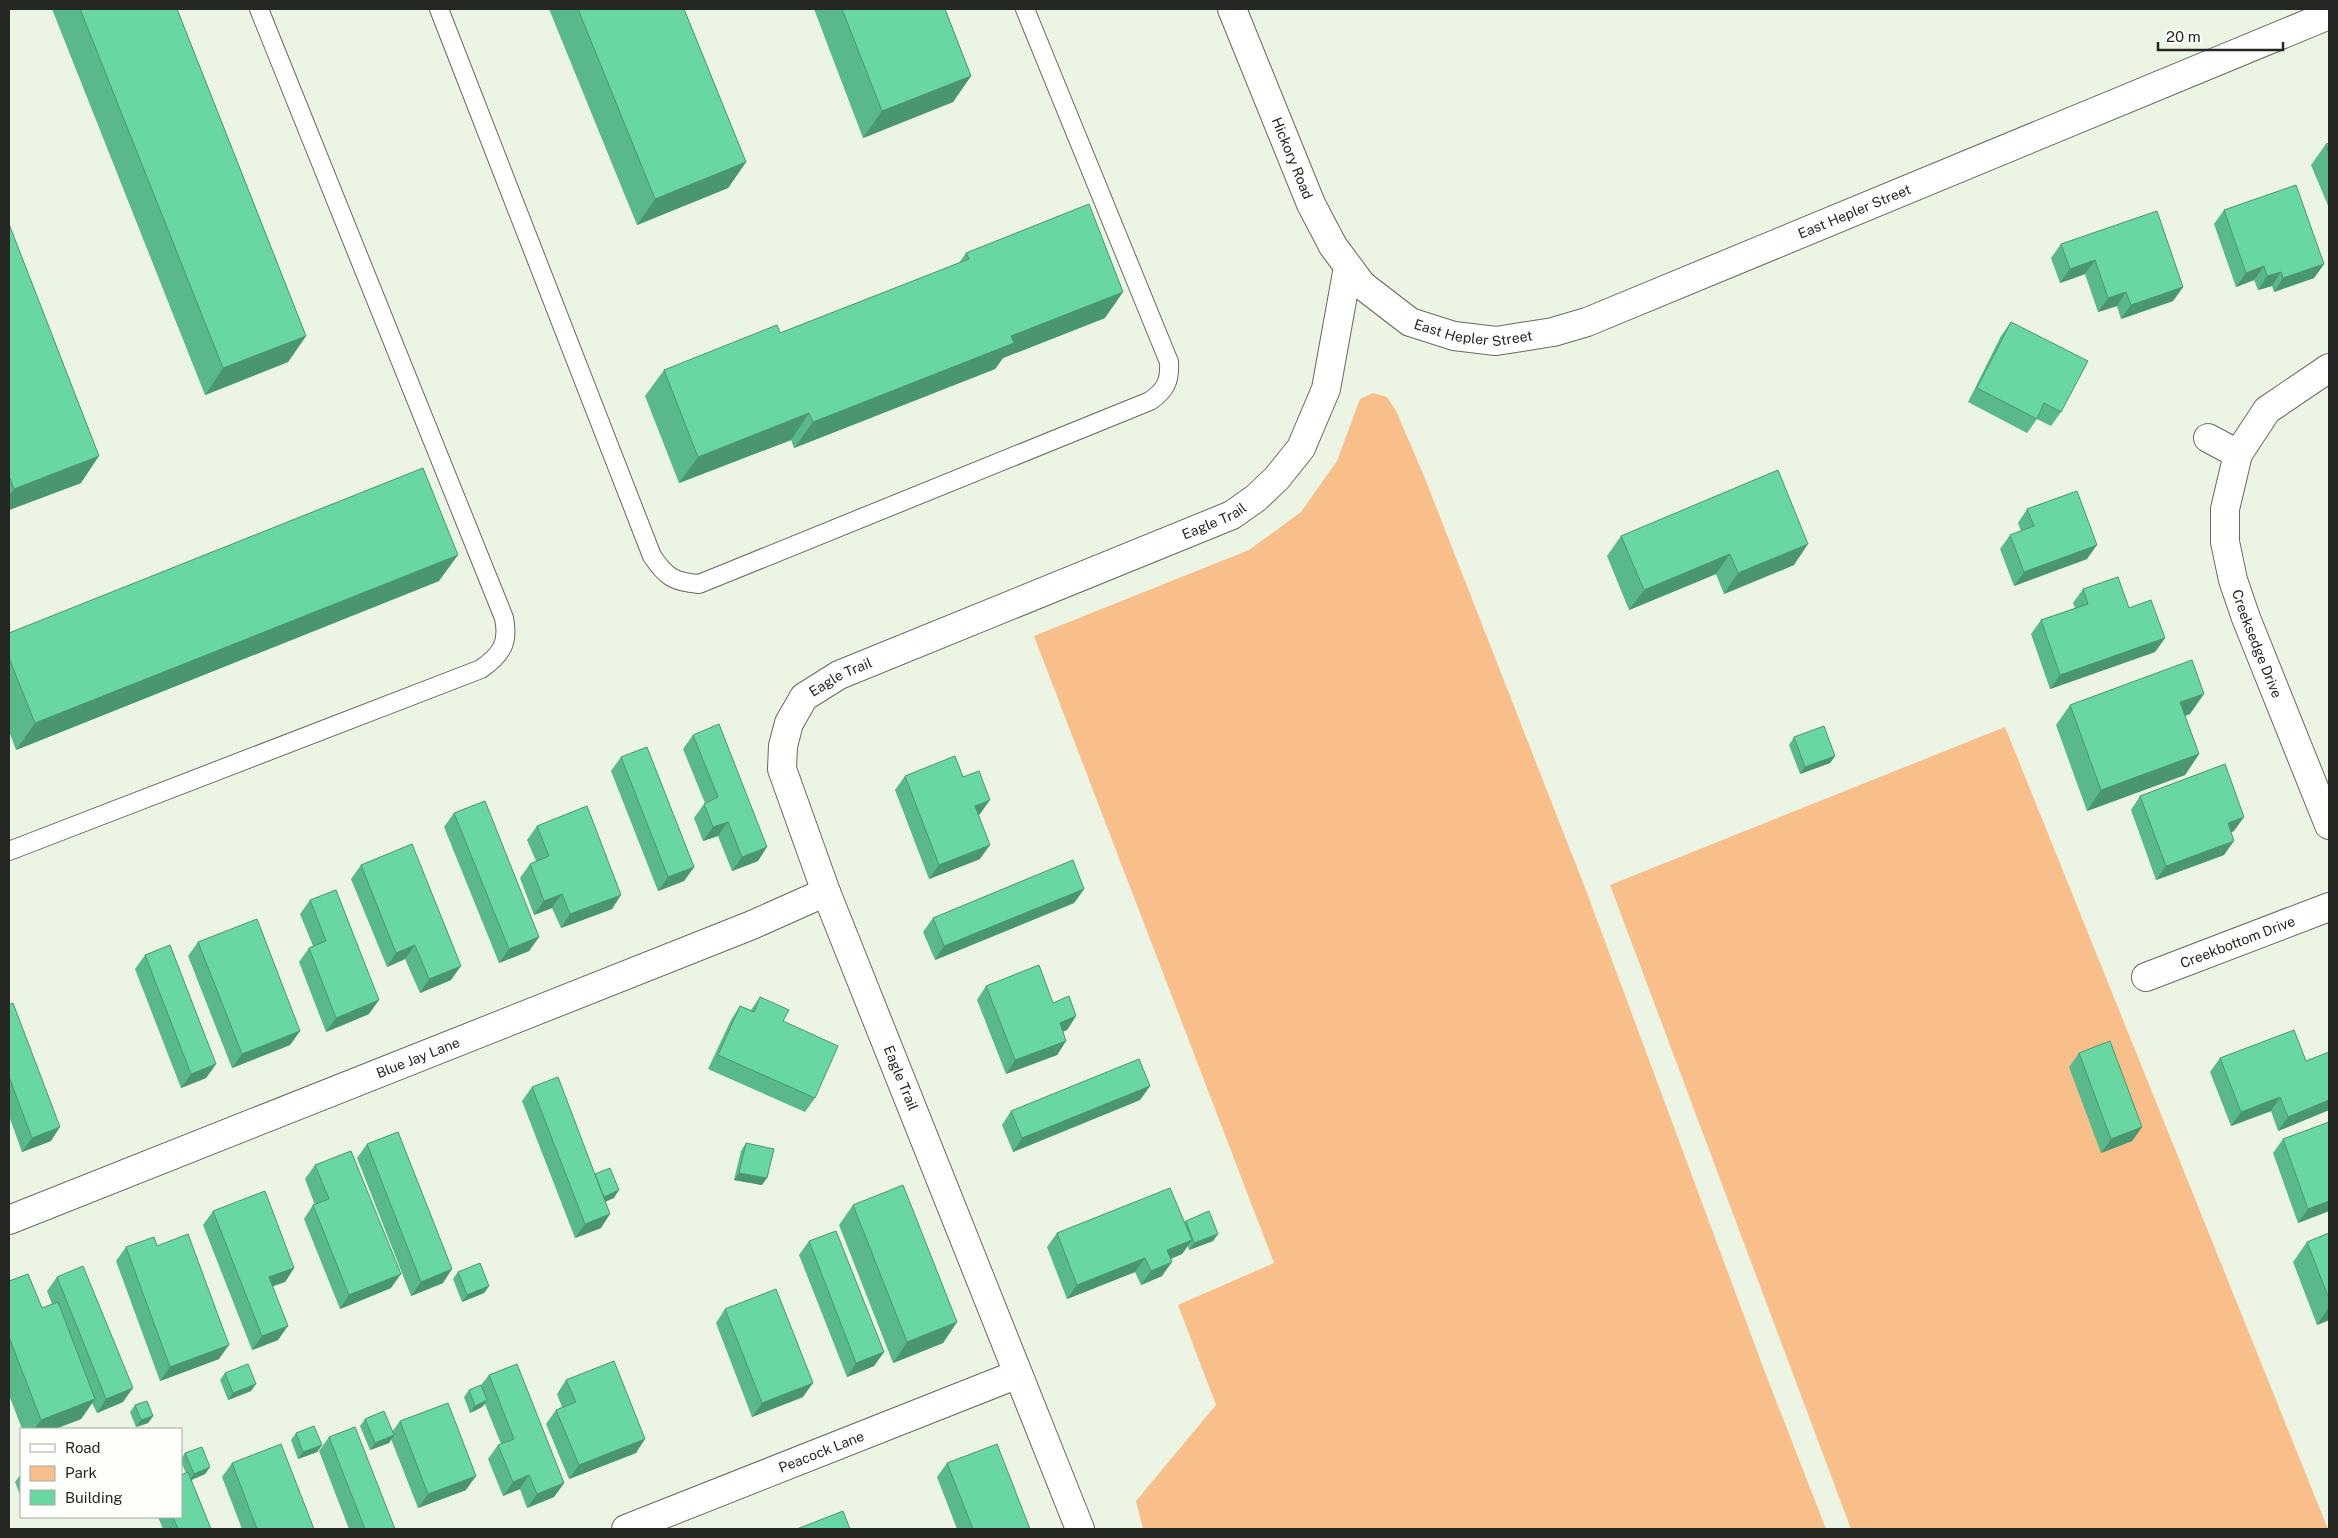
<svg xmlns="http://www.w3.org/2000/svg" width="2338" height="1538" viewBox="0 0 2338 1538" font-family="'Public Sans',sans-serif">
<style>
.green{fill:#f8bf8b}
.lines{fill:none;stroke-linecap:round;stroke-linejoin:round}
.lane-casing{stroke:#656c5e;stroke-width:20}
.street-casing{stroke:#656c5e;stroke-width:30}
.secondary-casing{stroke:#656c5e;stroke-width:30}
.lane{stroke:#fff;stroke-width:18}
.street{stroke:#fff;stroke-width:28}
.secondary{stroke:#fff;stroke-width:28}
.wall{fill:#5ab98b}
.shaded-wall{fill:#4a9671}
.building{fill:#69d7a2;stroke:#4a9671}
.labels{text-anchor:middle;stroke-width:4;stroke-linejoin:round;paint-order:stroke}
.street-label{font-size:14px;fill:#252822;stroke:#fdfffb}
</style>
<rect width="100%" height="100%" fill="#ecf4e4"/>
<g class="green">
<path d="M1373,393l14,4 9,14 28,65 163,417 179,482 60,154h-683l-7,-28 80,-96 -38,-100 96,-42 -240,-627 215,-86 52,-38 36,-51 23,-62z"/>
<path d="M2005,727l323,802h-477l-241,-644z"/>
</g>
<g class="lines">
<g class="lane-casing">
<g id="lane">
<path d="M439,9l213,547c14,21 22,26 47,28l451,-183c16,-11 20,-20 19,-39l-144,-353"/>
<path d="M9,851l472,-182c21,-15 28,-26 23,-51l-245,-609"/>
</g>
</g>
<g class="street-casing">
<g id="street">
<path id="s1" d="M2329,368l-62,42 -29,44 -13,55v33l8,38 13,38 83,207"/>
<path d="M2208,438l30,16"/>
<path id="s2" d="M2146,977l183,-70"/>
<path id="s3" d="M9,1220l743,-295 74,-33"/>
<path id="s4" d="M626,1529l392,-155"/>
<path id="s5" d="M1080,1529l-254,-637 -44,-123 1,-23 6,-23 15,-26 35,-22 393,-160 24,-17 21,-20 24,-30 25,-59 22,-122"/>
</g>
</g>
<g class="secondary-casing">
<g id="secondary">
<path id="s6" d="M1232,9l79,195 22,42 29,39 48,37 44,14 42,5 57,-9 34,-10 742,-307"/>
</g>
</g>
<use href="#lane" class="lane"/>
<use href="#street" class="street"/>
<use href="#secondary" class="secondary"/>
</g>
<g class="wall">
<path d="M52,9h125l129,327 -18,26 -83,33z"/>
<path d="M549,9h135l62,153 -18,26 -91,37z"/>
<path d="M814,9h131l26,67 -18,26 -90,36z"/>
<path d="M2329,143v65l-18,-43 15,-21z"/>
<path d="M2224,210l100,54 -10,14 -40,14 -2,-6 -14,4 -4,-10 -18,7 -22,-63z"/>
<path d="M9,224l72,259 -72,27z"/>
<path d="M2061,244l122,43 -10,14 -52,18 -4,-13 -19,6 -13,-38 -25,9 -9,-25z"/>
<path d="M966,253l139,65 -102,40 -8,11 -201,79 -3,-8 -112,43 -34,-87 19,-26 116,-37 179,-70z"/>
<path d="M2011,322l50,90 -10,14 -14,-7 -10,14 -59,-31 33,-66z"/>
<path d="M2027,509l60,50 -73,27 -14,-37 10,-14 11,-4 -3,-8z"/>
<path d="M1621,536l173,29 -70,29 -8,-20 -87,36 -22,-54z"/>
<path d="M439,581l-423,169 -7,-19v-98z"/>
<path d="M2083,589l46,19 36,30 -10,14 -105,37 -19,-55 10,-14 34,-12 -2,-5z"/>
<path d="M2070,705l120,9 -5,2 14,38 -14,21 -98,36 -31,-86z"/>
<path d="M693,735l65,126 -26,10 -14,-35 -15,5 -9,-23 10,-14 1,-1 -22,-54z"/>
<path d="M1794,737l41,19 -5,7 -30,11 -11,-29z"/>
<path d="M621,757l73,110 -10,14 -26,10 -47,-120z"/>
<path d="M905,776l58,1 17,37 -2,1 2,44 -51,20 -34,-89z"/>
<path d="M2140,796l94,35 -3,1 -7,23 -68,25 -25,-70z"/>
<path d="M454,813l85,124 -10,14 -30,12 -55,-136z"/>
<path d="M537,826l75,83 -51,19 -9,-20 -18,7 -14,-37 10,-14 6,-3 -9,-21z"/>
<path d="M361,865l90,115 -31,13 -15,-34 -18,8 -36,-88z"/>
<path d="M1084,889l-10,14 -139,57 -12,-28 10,-14z"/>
<path d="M310,900l59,114 -43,18 -27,-70 10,-14 4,-2 -13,-32z"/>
<path d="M198,942l102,89 -10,14 -58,23 -44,-112z"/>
<path d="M145,955l71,109 -10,14 -25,10 -46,-119z"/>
<path d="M986,986l67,17 23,13 -9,14 -4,1 3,10 -9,14 -51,19 -29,-74z"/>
<path d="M760,997l23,24 32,77 -10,14 -97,-43 23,-49 9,-14 11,4z"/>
<path d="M9,1005l42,136 -29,11 -13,-36z"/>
<path d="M2079,1053l63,74 -10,14 -31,12 -32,-86z"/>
<path d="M2220,1058l86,3 23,49 -51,21 -7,-20 -40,15 -21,-54z"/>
<path d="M1150,1086l-10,14 -127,52 -11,-27 9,-14z"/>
<path d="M532,1087l63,87 19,24 -9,3 -4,27 -26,10 -53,-137z"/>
<path d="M2329,1122v89l-31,12 -25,-70 10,-14z"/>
<path d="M746,1143l16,42 -28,-5 7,-29z"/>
<path d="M367,1144l76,139 -32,13 -54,-138z"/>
<path d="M315,1165l76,123 -51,21 -36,-90 9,-14h2l-10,-26z"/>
<path d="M853,1205l104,117 -14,21 -50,20 -54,-138z"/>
<path d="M213,1211l81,57 -9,14 -12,4 5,54 -26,10 -49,-125z"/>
<path d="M1186,1221l32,13 -5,7 -24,9 -1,-4 -6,8 -11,5 -9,17 -21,9 -6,-13 -68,27 -20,-52 10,-14 127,-11z"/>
<path d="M2329,1233v87l-12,5 -24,-63 14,-20z"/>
<path d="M809,1241l75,111 -10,14 -27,11 -48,-122z"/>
<path d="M157,1246l62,113 -59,22 -44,-120 10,-14z"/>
<path d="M458,1272l31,14 -5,7 -22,9 -9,-23z"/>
<path d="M57,1277l66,125 -26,11 -5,-10 -11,16 -26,10h-33l-13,-34v-114l33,27 10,-4 -5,-13z"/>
<path d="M725,1309l78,88 -51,20 -36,-94z"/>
<path d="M225,1373l26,18 -23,9 -8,-20z"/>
<path d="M489,1375l75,108 -10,14 -27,11 -7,-19 -17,7 -15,-37 10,-14 3,-1 -16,-40 -3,3 -12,6 -6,-16 5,-7 12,-5z"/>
<path d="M566,1380l70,73 -67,26 -23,-55 10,-14 6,-3 -5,-13z"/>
<path d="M135,1405l18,11 -5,7 -12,4 -6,-15z"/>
<path d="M365,1419l27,13 8,-11 66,69 -48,18 -27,-69 -2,4 -19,7 -10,-24z"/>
<path d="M296,1433l26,12 -5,7 -19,7 -7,-19z"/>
<path d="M329,1437l66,92h-46l-30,-78z"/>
<path d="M185,1453l25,14 -5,7 -14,6 20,49h-48l-5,-12h23l5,-44 -5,-11v-3z"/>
<path d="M232,1463l82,66h-72l-20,-52z"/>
<path d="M947,1463l83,66h-73l-20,-52z"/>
<path d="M21,1474v23l-6,-15z"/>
</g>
<g class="shaded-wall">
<path d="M971,76l-18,26 -90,36 19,-27z"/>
<path d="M746,162l-18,26 -91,37 18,-26z"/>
<path d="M2095,260l-10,14 -25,9 10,-14z"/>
<path d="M2324,264l-10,14 -40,14 9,-14z"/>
<path d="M2264,266l-10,14 -18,7 10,-14z"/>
<path d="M2281,272l-9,14 -14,4 9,-14z"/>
<path d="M2183,287l-10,14 -52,18 10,-14z"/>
<path d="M1123,292l-18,26 -102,40 -8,11 -201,79 19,-26 198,-86z"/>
<path d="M2126,292l-9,14 -19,6 10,-14z"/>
<path d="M306,336l-18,26 -83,33 18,-27z"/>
<path d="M809,413l-18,27 -112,43 19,-26z"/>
<path d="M99,456l-18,27 -72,27v-14l5,-7z"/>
<path d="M1808,544l-14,21 -70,29 14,-21z"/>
<path d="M2097,545l-10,14 -73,27 10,-14z"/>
<path d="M1730,554l-14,20 -87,36 15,-20z"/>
<path d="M458,555l-19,26 -423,169 19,-27z"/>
<path d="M2165,638l-10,14 -105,37 10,-14z"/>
<path d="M2204,694l-14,20 -24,8 14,-20z"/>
<path d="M2199,754l-14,21 -98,36 14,-21z"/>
<path d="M1835,756l-5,7 -30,11 5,-7z"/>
<path d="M990,800l-10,14 -15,6 10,-14z"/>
<path d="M2244,817l-10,14 -16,6 10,-14z"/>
<path d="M728,822l-10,14 -15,5 10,-14z"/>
<path d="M2234,841l-10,14 -68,25 10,-14z"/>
<path d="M990,845l-10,14 -51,20 10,-14z"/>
<path d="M767,847l-9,14 -26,10 10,-14z"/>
<path d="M694,867l-10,14 -26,10 10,-14z"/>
<path d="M1084,889l-10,14 -139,57 9,-14z"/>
<path d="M562,894l-10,14 -18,7 10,-14z"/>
<path d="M621,895l-9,14 -51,19 9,-14z"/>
<path d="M539,937l-10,14 -30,12 10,-14z"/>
<path d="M415,945l-10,14 -18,8 9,-14z"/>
<path d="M461,966l-10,14 -31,13 9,-14z"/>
<path d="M379,1000l-10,14 -43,18 10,-14z"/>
<path d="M1076,1016l-9,14 -17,7 10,-14z"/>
<path d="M300,1031l-10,14 -58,23 10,-14z"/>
<path d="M1066,1041l-9,14 -51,19 9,-14z"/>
<path d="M216,1064l-10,14 -25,10 10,-14z"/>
<path d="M1150,1086l-10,14 -127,52 9,-14z"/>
<path d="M2280,1097l-9,14 -40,15 10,-14z"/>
<path d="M2329,1100v10l-51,21 10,-14z"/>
<path d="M60,1127l-9,14 -29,11 10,-14z"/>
<path d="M2142,1127l-10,14 -31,12 10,-14z"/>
<path d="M739,1173l28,5 -5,7 -28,-5z"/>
<path d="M619,1190l-5,8 -16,7 5,-7z"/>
<path d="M2329,1201v10l-31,12 10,-14z"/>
<path d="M610,1214l-9,14 -26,10 10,-14z"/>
<path d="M1218,1234l-5,7 -24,9 5,-7z"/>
<path d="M1192,1240l-10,14 -25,10 10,-14z"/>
<path d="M1145,1258l-10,14 -68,27 10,-14z"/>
<path d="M1172,1262l-10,14 -21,9 10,-14z"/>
<path d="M294,1268l-9,14 -26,9 10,-14z"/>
<path d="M452,1269l-9,14 -32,13 10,-14z"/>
<path d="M401,1274l-10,14 -51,21 9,-14z"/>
<path d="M489,1286l-5,7 -22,9 5,-7z"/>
<path d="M2329,1307v13l-12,5z"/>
<path d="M957,1322l-14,21 -50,20 14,-21z"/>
<path d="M288,1326l-10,14 -26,10 10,-14z"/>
<path d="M229,1345l-10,14 -59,22 10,-14z"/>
<path d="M884,1352l-10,14 -27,11 9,-14z"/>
<path d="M813,1383l-10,14 -51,20 10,-14z"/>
<path d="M256,1384l-5,7 -23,9 5,-7z"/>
<path d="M133,1388l-10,14 -26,11 9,-14z"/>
<path d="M95,1399l-14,20 -26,10h-21l7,-9z"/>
<path d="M487,1400l-5,7 -12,6 5,-7z"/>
<path d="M153,1416l-5,7 -12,4 5,-7z"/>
<path d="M394,1435l-5,8 -19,7 5,-7z"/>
<path d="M645,1439l-9,14 -67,26 10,-14z"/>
<path d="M322,1445l-5,7 -19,7 5,-7z"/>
<path d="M210,1467l-5,7 -16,7 5,-7z"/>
<path d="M529,1475l-9,14 -17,7 10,-14z"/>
<path d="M476,1476l-10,14 -48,18 10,-14z"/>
<path d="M564,1483l-10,14 -27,11 10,-14z"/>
</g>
<g class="building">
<path d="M80,9h97l129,327 -83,32z"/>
<path d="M578,9h106l62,153 -91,37z"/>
<path d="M842,9h103l26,67 -89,35z"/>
<path d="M2329,143v10l-3,-9z"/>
<path d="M2296,185l28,79 -41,14 -2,-6 -14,4 -3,-10 -18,7 -22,-63z"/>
<path d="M1089,204l34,88 -112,44 3,7 -201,79 -4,-9 -111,44 -34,-87 113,-45 3,8 189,-74 -3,-6z"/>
<path d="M2157,211l26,76 -52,18 -5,-13 -18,6 -13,-38 -25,9 -9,-25z"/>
<path d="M9,224l90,232 -85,33 -5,-13z"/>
<path d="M2011,322l77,39 -27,51 -17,-9 -7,16 -60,-31z"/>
<path d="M423,468l35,87 -423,168 -26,-65v-25z"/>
<path d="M1778,470l30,74 -70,29 -8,-19 -86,36 -23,-54z"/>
<path d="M2077,491l20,54 -73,27 -14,-37 24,-9 -7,-17z"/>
<path d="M2118,577l11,31 22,-8 14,38 -105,37 -19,-55 47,-16 -5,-15z"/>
<path d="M2192,660l12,34 -24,8 19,52 -98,36 -31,-85z"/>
<path d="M719,724l48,123 -25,10 -14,-35 -15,5 -9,-23 14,-7 -25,-62z"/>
<path d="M1824,726l11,30 -30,11 -11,-30z"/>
<path d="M647,747l47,120 -26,10 -47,-120z"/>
<path d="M955,756l8,21 16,-6 11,29 -15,6 15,39 -51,20 -34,-89z"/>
<path d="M2225,764l19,53 -16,6 6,18 -68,25 -26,-70z"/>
<path d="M485,801l54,136 -30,12 -55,-136z"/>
<path d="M587,806l34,89 -51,19 -8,-20 -18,7 -14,-37 19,-8 -12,-30z"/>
<path d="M412,844l49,122 -32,13 -14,-34 -19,8 -35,-88z"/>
<path d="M1073,860l11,29 -140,57 -11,-28z"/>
<path d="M336,890l43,110 -43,18 -27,-70 17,-7 -16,-41z"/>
<path d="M257,919l43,112 -58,23 -44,-112z"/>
<path d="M170,945l46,119 -25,10 -46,-119z"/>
<path d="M1039,965l14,38 16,-7 7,20 -16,7 6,18 -51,19 -29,-74z"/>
<path d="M760,997l29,13 -6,11 55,25 -23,52 -97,-43 22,-49 14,6z"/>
<path d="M13,1003l47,124 -28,11 -23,-61v-72z"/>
<path d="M2294,1030l12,31 23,-9v48l-41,17 -8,-20 -39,15 -21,-54z"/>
<path d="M2110,1041l32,86 -31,12 -32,-86z"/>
<path d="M1139,1059l11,27 -128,52 -11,-27z"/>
<path d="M558,1077l52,137 -25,10 -53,-137z"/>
<path d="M2329,1122v79l-21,8 -25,-70z"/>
<path d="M398,1132l54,137 -31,13 -54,-138z"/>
<path d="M746,1143l28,6 -7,29 -28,-5z"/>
<path d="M351,1151l50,123 -52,21 -36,-90 16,-6 -14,-34z"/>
<path d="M610,1168l9,22 -15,7 -9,-23z"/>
<path d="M903,1185l54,137 -50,20 -54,-137z"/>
<path d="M1170,1188l22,52 -25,10 5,12 -21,9 -6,-13 -68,27 -20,-52z"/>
<path d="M265,1191l29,77 -25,9 19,49 -26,10 -49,-125z"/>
<path d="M1209,1211l9,23 -24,9 -8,-22z"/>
<path d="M836,1231l48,121 -28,11 -47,-122z"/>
<path d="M2329,1233v66l-22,-57z"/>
<path d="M188,1234l41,111 -59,22 -44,-120 28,-10 3,9z"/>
<path d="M480,1263l9,23 -22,9 -9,-23z"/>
<path d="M83,1266l50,122 -27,11 -49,-122z"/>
<path d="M28,1274l14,34 16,-6 37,97 -54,21 -32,-83v-56z"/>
<path d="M776,1289l37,94 -51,20 -37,-94z"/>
<path d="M614,1361l31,78 -66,26 -23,-55 20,-8 -10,-22z"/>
<path d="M248,1364l8,20 -23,9 -8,-20z"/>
<path d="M517,1364l47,119 -27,11 -8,-19 -16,7 -15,-37 16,-6 -25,-64z"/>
<path d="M481,1385l6,15 -12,6 -6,-16z"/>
<path d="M147,1401l6,15 -12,4 -6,-15z"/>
<path d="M448,1403l28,73 -48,18 -28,-73z"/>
<path d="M384,1411l10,24 -19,8 -10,-24z"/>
<path d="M314,1426l8,19 -19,7 -7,-19z"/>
<path d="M355,1427l40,102h-30l-36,-92z"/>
<path d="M281,1444l33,85h-57l-25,-66z"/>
<path d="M997,1444l33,85h-57l-26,-66z"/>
<path d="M202,1447l8,20 -16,7 -9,-21z"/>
<path d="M188,1472l23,57h-33l-5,-12h8v-42z"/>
<path d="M843,1511l7,18h-53z"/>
</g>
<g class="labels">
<g class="street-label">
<text dy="5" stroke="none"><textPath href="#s6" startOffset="161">Hickory Road</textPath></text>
<text dy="5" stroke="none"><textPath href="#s6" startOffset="838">East Hepler Street</textPath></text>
<text dy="5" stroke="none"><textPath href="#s6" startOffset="432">East Hepler Street</textPath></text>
<text dy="5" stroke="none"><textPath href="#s5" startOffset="1340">Eagle Trail</textPath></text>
<text dy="5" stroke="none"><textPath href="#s1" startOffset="324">Creeksedge Drive</textPath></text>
<text dy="5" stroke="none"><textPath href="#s5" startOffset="935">Eagle Trail</textPath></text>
<text dy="5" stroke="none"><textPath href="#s2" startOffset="98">Creekbottom Drive</textPath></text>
<text dy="5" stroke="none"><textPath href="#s3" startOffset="440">Blue Jay Lane</textPath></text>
<text transform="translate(901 1078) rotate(68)" y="5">Eagle Trail</text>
<text dy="5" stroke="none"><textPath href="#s4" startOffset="210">Peacock Lane</textPath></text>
</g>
</g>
<rect width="2338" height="1538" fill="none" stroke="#252822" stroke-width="20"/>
<rect x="20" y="1428" width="162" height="90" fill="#fdfffb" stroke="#a7a9a4"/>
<rect x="30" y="1444" width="25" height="8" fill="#ffffff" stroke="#a7a9a4"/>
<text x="65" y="1453" font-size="15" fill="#252822">Road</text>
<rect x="30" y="1466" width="25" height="15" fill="#f8bf8b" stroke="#a7a9a4"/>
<text x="65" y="1478" font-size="15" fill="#252822">Park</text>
<rect x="30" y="1490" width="25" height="15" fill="#69d7a2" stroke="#a7a9a4"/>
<text x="65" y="1503" font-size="15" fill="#252822">Building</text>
<path d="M2158 42v8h125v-8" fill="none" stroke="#252822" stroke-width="2.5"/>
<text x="2166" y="42" font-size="15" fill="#252822" stroke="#fdfffb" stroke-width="4" paint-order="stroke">20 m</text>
</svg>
